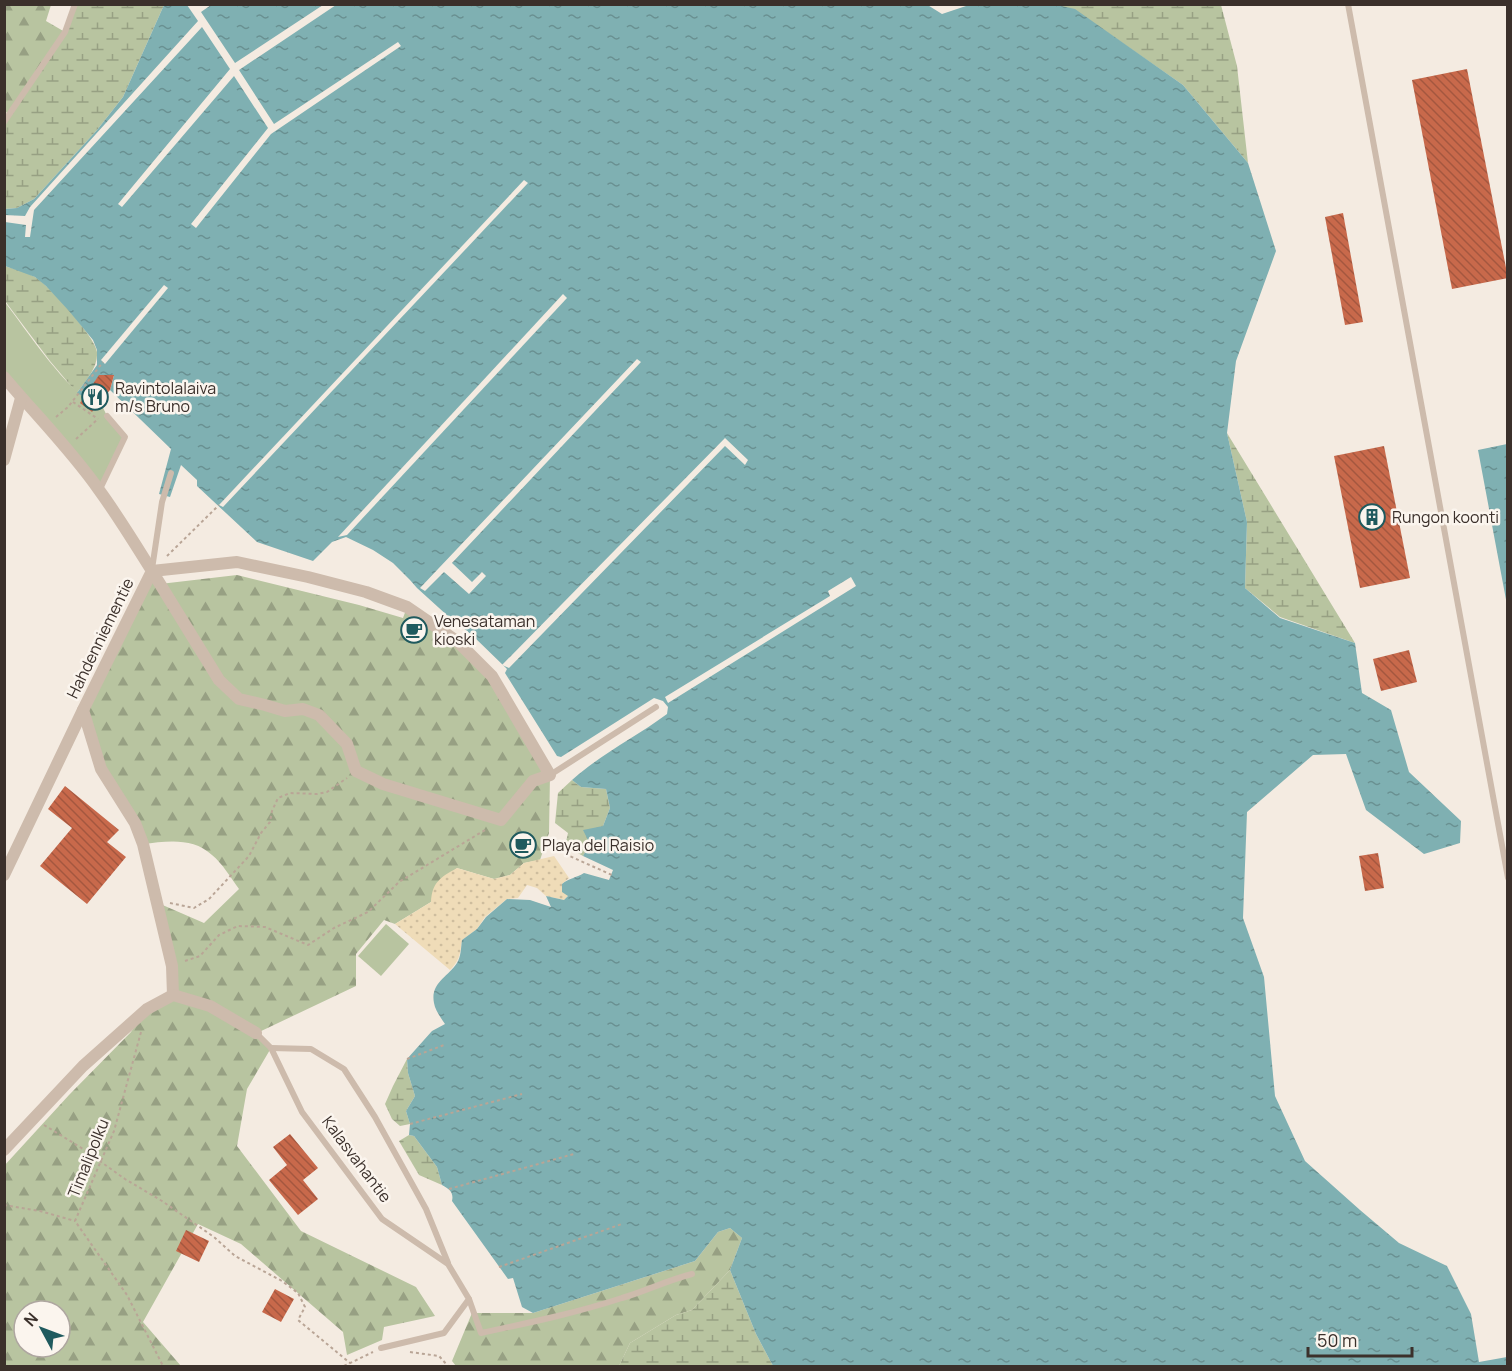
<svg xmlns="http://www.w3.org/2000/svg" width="1512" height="1371" viewBox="0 0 1512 1371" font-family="Manrope,sans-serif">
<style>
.green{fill:#b8c4a0}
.forest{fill:url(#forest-firs);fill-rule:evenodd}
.wetland{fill:url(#wetland-marsh)}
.sand{fill:url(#sand-dots)}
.water{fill:url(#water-ripples)}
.pier{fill:#f4ebe1}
.building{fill:url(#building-back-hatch)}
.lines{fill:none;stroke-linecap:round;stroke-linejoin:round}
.path{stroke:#b9a596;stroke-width:2;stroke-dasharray:3 3;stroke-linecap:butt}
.lane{stroke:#cdbbac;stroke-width:6}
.street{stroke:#cdbbac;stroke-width:12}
.labels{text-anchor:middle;stroke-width:5;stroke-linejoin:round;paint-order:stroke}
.poi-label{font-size:16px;fill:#3b302b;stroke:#fbf5ee;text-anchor:start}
.street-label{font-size:16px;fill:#3b302b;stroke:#fbf5ee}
</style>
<defs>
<pattern id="forest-firs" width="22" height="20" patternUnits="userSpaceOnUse" patternTransform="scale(1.5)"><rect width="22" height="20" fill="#b8c4a0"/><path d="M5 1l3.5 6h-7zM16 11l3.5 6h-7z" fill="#97a083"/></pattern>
<pattern id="wetland-marsh" width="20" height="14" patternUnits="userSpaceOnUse" patternTransform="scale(1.5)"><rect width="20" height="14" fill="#b8c4a0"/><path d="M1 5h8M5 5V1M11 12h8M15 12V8" fill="none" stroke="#97a083"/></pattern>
<pattern id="sand-dots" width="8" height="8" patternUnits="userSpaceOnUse" patternTransform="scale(1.5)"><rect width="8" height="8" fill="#efdcb8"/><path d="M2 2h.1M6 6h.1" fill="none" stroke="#cebd9e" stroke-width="1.8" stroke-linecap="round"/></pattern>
<pattern id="water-ripples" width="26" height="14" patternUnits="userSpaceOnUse" patternTransform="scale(1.5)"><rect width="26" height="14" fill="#7fb0b2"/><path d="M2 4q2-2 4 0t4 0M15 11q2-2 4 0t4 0" fill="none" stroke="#699091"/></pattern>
<pattern id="building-back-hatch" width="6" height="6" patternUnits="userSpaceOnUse" patternTransform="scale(1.5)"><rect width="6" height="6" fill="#c8694b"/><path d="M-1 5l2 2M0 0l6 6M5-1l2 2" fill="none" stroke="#a4573f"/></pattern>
</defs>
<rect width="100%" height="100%" fill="#f4ebe1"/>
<g class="green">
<path d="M4,301c24,31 54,78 86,101l6,-9 11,23 18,21 -26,52 -94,-112z"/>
<path d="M386,924l23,20 -28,32 -23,-20z"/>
</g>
<g class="forest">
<path d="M5,5h46l-5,16 19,11 -54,79 -6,2z"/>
<path d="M152,571l8,13 77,-9 122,30 44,13 4,-11 85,69 58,99 -1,58 -9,27 -16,3 -14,12 -16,4 -37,-11 -26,34 -36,22 -11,-4 -28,34v32l-99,47 14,15 -24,41 -10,57 64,85 115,56 19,29 -51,11 -2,13 -35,15 -4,-23 -102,-88 -43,-20 -55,98 38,44h-176l-1,-200 65,-71 62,-63 16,-23 26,-14 -15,-92 46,20 35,-34c-8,-11 -17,-26 -27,-34 -19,-18 -45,-14 -69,-11l-42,-75 -18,-59zM24,1311h36v36h-36z"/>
<path d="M730,1228l12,10 -12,32 -38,40 -16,5 -46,28 -11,23h-163l-4,-5 20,-48h61l162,-52 23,-29z"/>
</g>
<g class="wetland">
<path d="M75,5h89l-41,92 -26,33 -63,69 -17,9 -12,1v-87l60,-90z"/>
<path d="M1057,5h164l16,61 11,97 -65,-78 -108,-75z"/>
<path d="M5,266c9,3 21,6 30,11 14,8 61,61 62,75 1,16 -11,28 -20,41l-27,-32 -45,-60z"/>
<path d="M1227,433l128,210 -75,-26 -35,-29 2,-66z"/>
<path d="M572,780l9,7 25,2 4,19 -7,18 -20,30 -18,-10 3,-13 -13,-10 3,-30z"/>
<path d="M407,1059l1,14 7,23 -9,15 4,13 -10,2 -8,-7 -7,-15 8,-18z"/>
<path d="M409,1135l5,1 23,31 5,18 -23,-10 -20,-34z"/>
<path d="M730,1270l26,64 17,32h-154l11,-23 46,-28 16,-5z"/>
</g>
<path class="sand" d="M554,856l15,22 -7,6 6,12 -4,4 -18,-4 -9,-8 -10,-3 -9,13 -11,1 -22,18 -8,12 -15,11c-2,14 -2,20 -12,30l-55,-46 36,-22c1,-20 10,-25 26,-34l37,11 16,-4 14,-12z"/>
<g class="water">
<path d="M926,4l16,10 27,-9h88l18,4 108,76 65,78 28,88 -40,110 -9,72 20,89 -2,66 35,30 75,25 7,50 29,17 18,62 52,49 -1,22 -36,11 -58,-44 -20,-56 -33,1 -66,57 -4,106 21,59 11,119 30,65 55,49 39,33 48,23 24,48 8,48 28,-5v9h-734l-17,-32 -26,-64 12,-32 -12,-10 -12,4 -23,29 -162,52 -11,-6 -9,-29 -5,1 -56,-78c2,-9 -3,-12 -10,-16l-5,-18 -23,-31 -5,-1 1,-11 -4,-13 9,-15 -7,-23 -1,-14 25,-28 13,-7c-4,-6 -10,-14 -11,-21 -4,-20 14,-26 23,-40 4,-6 4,-16 5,-23l15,-11 9,-12 21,-18 23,1 21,7 -5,-11 18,4 4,-4 -6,-4v-8c7,-6 14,-6 22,-11l25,7 4,-10 -30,-14 7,-12 -7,-14 20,-4 7,-18 -4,-19 -25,-2 -9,-7c29,-26 64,-43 95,-66l1,-7 -5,-6 -9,-3 -93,59 -4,-1 -52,-83 2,-4 -35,-34 -23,-18 -32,-29 -7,-8 -17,-17 -20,-13 -27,-13 -14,5 -19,19 -56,-19 -60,-56v-6l-16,-15 -11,32 -11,-3 12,-45 -61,-59 4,-15 -15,1 -15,21 -7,-4 20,-28v-15l-4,-10 -24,-29 -23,-25 -11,-9 -30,-11v-57l12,-1 17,-9 63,-69 26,-33 41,-92z"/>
<path d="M1507,444h1l-1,161 -29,-155z"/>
</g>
<g class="pier">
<path d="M187,5h24l-10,7 34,51 88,-58h13l-97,65 35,54 124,-82 3,4 -130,88 -75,94 -5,-4 77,-96 -34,-52 -112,131 -4,-3 112,-135 -28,-42 -168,183 -4,27h-5l1,-12 -21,-3v-7l20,1 5,-9 168,-186z"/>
<path d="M524,180l4,3 -305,324 -4,-2z"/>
<path d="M164,285l4,3 -63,76 -4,-4z"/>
<path d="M563,294l4,4 -220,237 -9,2z"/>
<path d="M637,359l4,3 -189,201 20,19 10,-10 4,4 -17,18 -25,-22 -19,19 -5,-3z"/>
<path d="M725,438l23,22 -3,5 -20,-19 -216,222 -7,-3z"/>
<path d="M851,577l5,9 -188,117 -3,-6 165,-101 -2,-5z"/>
</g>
<g class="building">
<path d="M1467,69l41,209 -56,11 -40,-209z"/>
<path d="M1343,213l20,109 -18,3 -20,-108z"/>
<path d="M99,375h15l-4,15 -18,22 -12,-9z"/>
<path d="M1384,446l26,132 -50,10 -26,-132z"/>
<path d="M411,618l15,11 -10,13 -14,-12z"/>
<path d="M1409,650l8,32 -36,9 -8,-32z"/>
<path d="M65,786l54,44 -12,12 19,15 -39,47 -47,-38 32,-38 -24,-19z"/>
<path d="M1378,853l6,35 -19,3 -6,-35z"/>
<path d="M290,1134l28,34 -15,12 15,19 -20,16 -29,-35 18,-15 -14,-18z"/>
<path d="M186,1230l23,11 -10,21 -23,-11z"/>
<path d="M275,1289l19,10 -13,23 -19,-10z"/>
</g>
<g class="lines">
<g class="path">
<path d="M73,402l25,17"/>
<path d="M56,417l12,-10 35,-45"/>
<path d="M76,439l22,-20"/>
<path d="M167,556l52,-51"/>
<path d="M565,854l47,21"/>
<path d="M170,903l24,5 15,-9 40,-43 12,-23 9,-11 2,-11 6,-13 12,-5 27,1 10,-2 20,-14"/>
<path d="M185,961l15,-5 19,-21 19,-9 27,1 43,18 26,-17 34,-16 31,-30 86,-52"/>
<path d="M141,1032l-27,99 -39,90 52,74 36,71"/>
<path d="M407,1059l37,-14"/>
<path d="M410,1124l112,-30"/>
<path d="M44,1125l36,22 45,32 37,22 52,36 21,19 47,25 16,12 7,14 -7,13 52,43"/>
<path d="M449,1189l125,-35"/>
<path d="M4,1205l36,6 35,10"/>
<path d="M499,1267l123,-43"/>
<path d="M410,1352l29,4 9,10"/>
<path d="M344,1366l29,-14"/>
</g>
<g class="lane">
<path d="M1348,4l160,874"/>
<path d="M4,122l61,-90 10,-28"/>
<path d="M100,489l25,-52 -18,-21"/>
<path d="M152,569l10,-67 9,-29"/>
<path d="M550,775l106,-68"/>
<path d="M256,1033l15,15 31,64 80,107 66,45 21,35 -25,34 -63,15"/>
<path d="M271,1048l40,1 33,20 31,48 51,92 22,54"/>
<path d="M469,1299l12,34c47,-10 95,-20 141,-35 24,-7 46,-18 70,-24"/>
</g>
<g class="street">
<path d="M4,377c32,38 67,73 95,113 19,26 36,54 53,81l-69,139 -79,165"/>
<path d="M4,460l17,-62"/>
<path d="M237,562l71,15 58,15 41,15 51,35 34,34 58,99 -17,6 -32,39 -118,-36 -27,-13 -9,-27 -28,-29 -16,-6 -18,2 -20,-6 -26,-6 -20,-19 -67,-109z"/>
<path d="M83,710l18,59 34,54 8,21 29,122 1,29"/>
<path d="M4,1150l79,-84 64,-57 26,-14 37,11 46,27"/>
</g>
</g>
<defs>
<g id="restaurant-ring" transform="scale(1.35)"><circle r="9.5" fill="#fbf5ee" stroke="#1f5a5e" stroke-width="1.5"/><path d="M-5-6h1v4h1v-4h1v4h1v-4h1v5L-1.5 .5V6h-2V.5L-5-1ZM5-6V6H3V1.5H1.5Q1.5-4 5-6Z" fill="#1f5a5e"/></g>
<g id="building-ring" transform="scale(1.35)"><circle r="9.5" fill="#fbf5ee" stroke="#1f5a5e" stroke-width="1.5"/><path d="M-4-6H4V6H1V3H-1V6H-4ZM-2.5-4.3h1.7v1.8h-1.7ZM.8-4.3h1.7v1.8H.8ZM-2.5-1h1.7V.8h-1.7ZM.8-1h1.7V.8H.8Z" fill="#1f5a5e"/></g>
<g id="cafe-ring" transform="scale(1.35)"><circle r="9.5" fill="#fbf5ee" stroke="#1f5a5e" stroke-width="1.5"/><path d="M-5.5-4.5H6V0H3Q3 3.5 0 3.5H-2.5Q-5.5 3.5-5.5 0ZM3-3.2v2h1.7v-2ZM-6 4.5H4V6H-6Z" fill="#1f5a5e"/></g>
</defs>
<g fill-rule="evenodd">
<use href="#restaurant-ring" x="95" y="397"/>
<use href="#building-ring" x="1372" y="517"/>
<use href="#cafe-ring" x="414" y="630"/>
<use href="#cafe-ring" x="523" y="845"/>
</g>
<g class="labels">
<g class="poi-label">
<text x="115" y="394">Ravintolalaiva<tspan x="115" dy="18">m/s Bruno</tspan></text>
<text x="1392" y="523">Rungon koonti</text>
<text x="434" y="627">Venesataman<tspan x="434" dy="18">kioski</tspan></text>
<text x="542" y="851">Playa del Raisio</text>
</g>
<g class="street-label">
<text transform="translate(100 638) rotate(-64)" y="6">Hahdenniementie</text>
<text transform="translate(88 1158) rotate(-68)" y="6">Timalipolku</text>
<text transform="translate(357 1159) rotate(53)" y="6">Kalasvahantie</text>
</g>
</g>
<rect width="1512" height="1371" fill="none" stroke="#3b302b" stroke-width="12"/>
<g transform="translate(42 1329) rotate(311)"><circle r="28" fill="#fbf5ee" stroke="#aea6a0" stroke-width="1.5"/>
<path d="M0-4.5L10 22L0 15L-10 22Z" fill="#1f5a5e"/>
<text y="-9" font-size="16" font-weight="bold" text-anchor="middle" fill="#3b302b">N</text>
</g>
<path d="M1308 1347v9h104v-9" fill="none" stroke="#3b302b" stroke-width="3"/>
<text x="1317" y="1347" font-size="18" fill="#3b302b" stroke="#fbf5ee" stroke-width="4.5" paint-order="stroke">50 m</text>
</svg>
